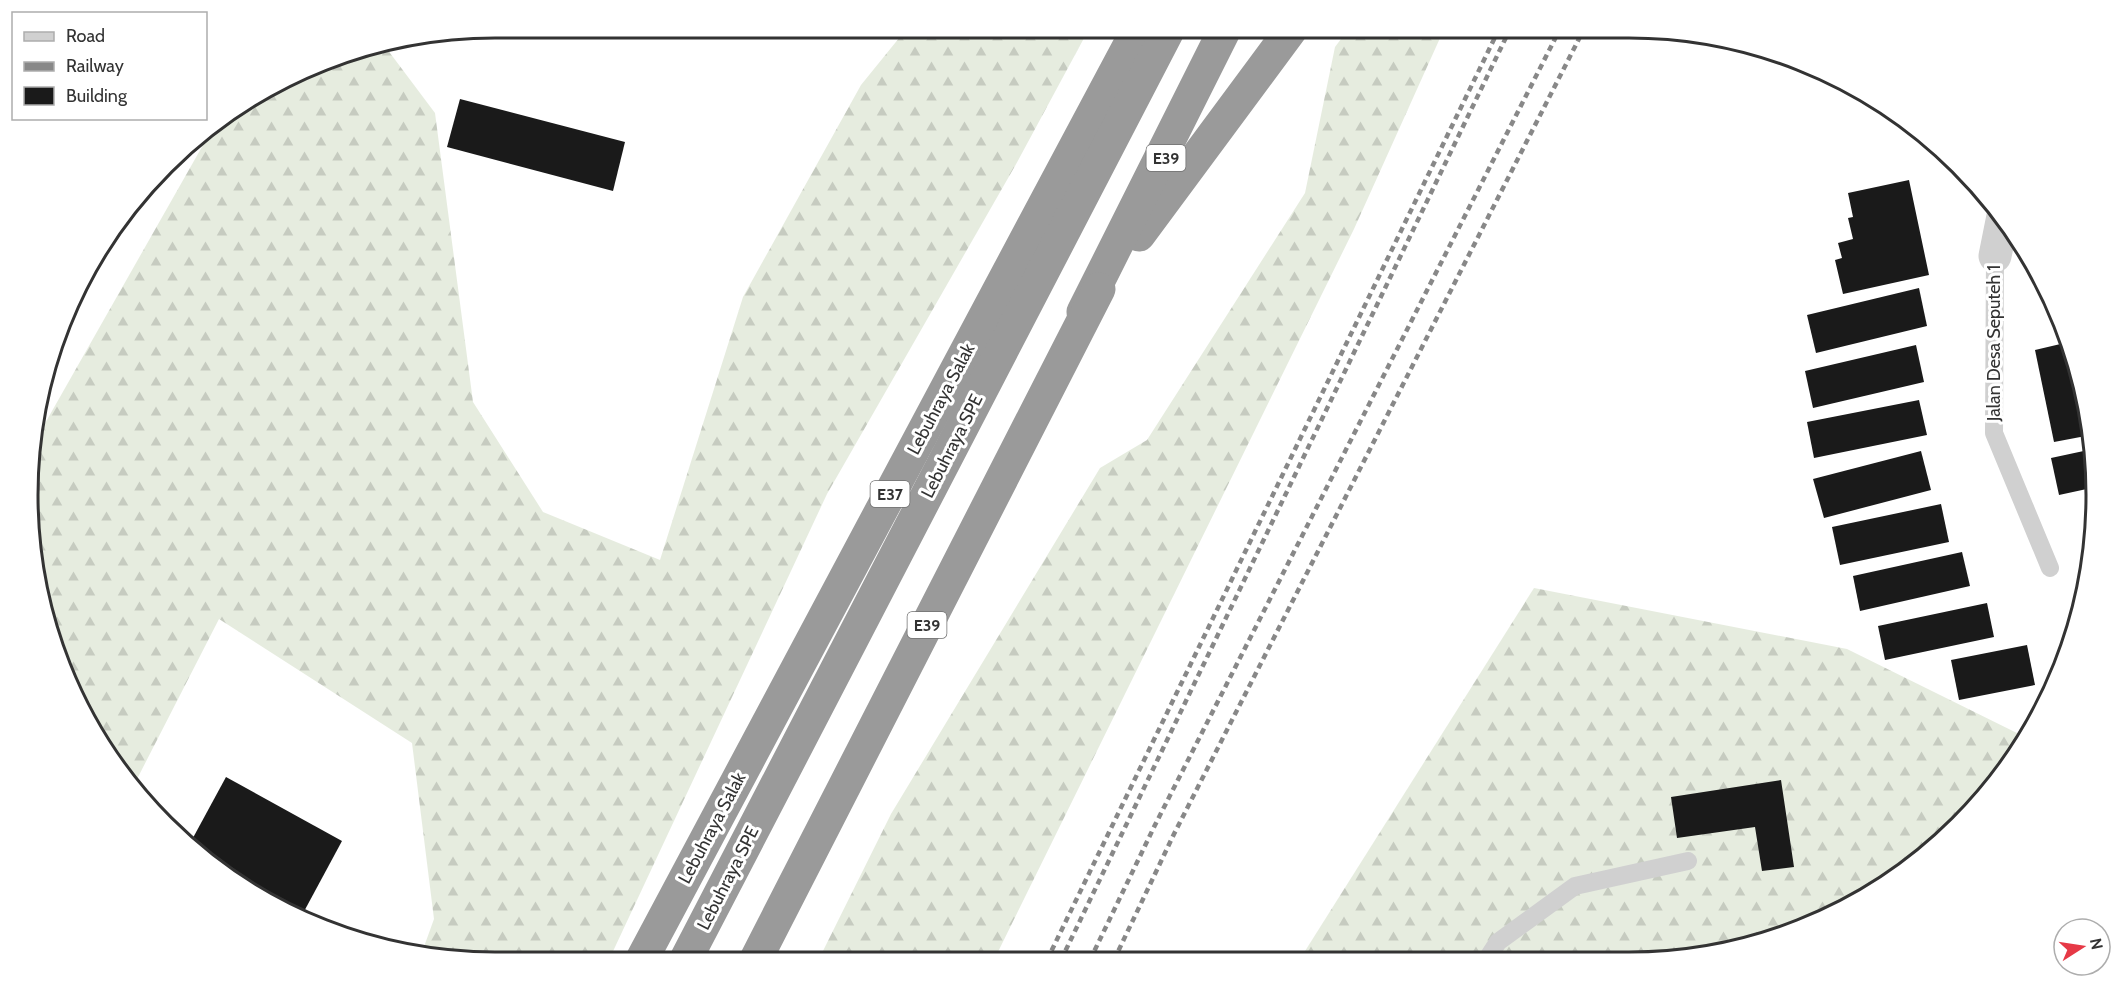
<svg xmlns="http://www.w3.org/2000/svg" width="2124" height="989" viewBox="0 0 2124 989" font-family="Cabin,sans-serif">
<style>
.forest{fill:url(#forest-firs)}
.building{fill:#1a1a1a}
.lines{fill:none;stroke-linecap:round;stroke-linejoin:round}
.lane{stroke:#d0d0d0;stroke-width:18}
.street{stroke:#d0d0d0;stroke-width:33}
.highway{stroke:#9a9a9a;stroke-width:33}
.rail{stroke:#888;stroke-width:4.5;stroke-dasharray:6 4.5;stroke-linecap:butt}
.highway-bridge{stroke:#9a9a9a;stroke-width:33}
.labels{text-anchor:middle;stroke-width:6;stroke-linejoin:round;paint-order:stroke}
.shield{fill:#fff;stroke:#707070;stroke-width:1.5}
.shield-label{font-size:16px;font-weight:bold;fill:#333}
.street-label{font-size:18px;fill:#333;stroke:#fff}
.rim{fill:none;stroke:#333;stroke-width:3}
</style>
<defs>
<pattern id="forest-firs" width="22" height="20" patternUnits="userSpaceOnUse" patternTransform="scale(1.5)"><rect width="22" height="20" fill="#e6ecdf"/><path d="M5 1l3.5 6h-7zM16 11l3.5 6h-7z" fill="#c6cbc0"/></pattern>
</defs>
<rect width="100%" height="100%" fill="#fff"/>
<g class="forest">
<path d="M908,27h182l-75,139 -188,328 -219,468h-114l-73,-7 13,-36 -22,-176 -193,-124 -84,164 -46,-55 -37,-83 -21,-89 4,-115 168,-296 -3,-12 60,-43 84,-38 40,-7 51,68 38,289 70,110 117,48 83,-263 118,-212z"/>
<path d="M1350,27h95l-91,202 -360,731 -176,1 73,-147 209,-346 47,-28 158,-247 30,-146z"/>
<path d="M1534,588l313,61 178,88 -24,42 -87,86 -105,61 -118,32 -391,1z"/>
</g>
<g class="building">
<path d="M865,27h19l-4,8z"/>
<path d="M460,99l165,43 -12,49 -166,-44z"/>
<path d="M1909,180l20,95 -86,19 -8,-34 7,-2 -4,-15 15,-4 -5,-21 5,-1 -5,-24z"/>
<path d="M87,268l3,2 -8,14 -1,-1z"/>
<path d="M1919,288l8,38 -111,27 -9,-38z"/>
<path d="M2069,342l19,61 3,32 -37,7 -19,-92z"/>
<path d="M1916,345l8,37 -111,26 -8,-37z"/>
<path d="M1919,400l8,35 -113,23 -7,-36z"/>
<path d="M2093,449l3,38 -37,8 -8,-37z"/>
<path d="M1921,451l10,39 -107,28 -11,-39z"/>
<path d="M2096,501l-1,15h-1l-3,-14z"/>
<path d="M1941,504l8,38 -109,23 -8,-38z"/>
<path d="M1962,552l8,34 -110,25 -7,-35z"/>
<path d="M1987,603l7,34 -109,23 -7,-34z"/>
<path d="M2027,645l8,40 -76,15 -8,-40z"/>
<path d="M226,777l116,64 -41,76 -113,-70z"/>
<path d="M1781,780l13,87 -32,4 -7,-44 -78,11 -6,-41z"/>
</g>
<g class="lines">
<g class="lane">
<path d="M1995,256l-1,177 56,135"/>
<path d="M1487,959l11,-17 77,-56 113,-25"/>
</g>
<path class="street" d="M1995,256l8,-40"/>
<g class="highway">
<path d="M1139,235l154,-208"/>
<path d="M1083,312l143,-285"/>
<path d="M641,961l498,-934"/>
<path d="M685,961l485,-934"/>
</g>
<g class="rail">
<path d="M1047,960l453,-933"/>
<path d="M1061,960l450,-933"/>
<path d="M1090,960l65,-135 406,-798"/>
<path d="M1114,960l60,-126 411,-807"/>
</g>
<path class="highway-bridge" d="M755,961l344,-672"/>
</g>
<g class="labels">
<g class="shield">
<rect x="1146.5" y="145" width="39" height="26" rx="4.5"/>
<rect x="870.5" y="481" width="39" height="26" rx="4.5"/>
<rect x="907.5" y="612" width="39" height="26" rx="4.5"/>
</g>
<g class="shield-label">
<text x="1166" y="164">E39</text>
<text x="890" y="500">E37</text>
<text x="927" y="631">E39</text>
</g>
<g class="street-label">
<text transform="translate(1994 343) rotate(-90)" y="6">Jalan Desa Seputeh 1</text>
<text transform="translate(941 399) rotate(-62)" y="6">Lebuhraya Salak</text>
<text transform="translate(952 446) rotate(-63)" y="6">Lebuhraya SPE</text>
<text transform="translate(712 828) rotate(-62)" y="6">Lebuhraya Salak</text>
<text transform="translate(728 878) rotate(-63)" y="6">Lebuhraya SPE</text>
</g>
</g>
<path d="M0 0H2124V989H0ZM495 38H1629A457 457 0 0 1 2086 495V495A457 457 0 0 1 1629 952H495A457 457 0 0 1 38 495V495A457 457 0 0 1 495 38Z" fill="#fff" fill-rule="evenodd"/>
<path class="rim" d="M495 38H1629A457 457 0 0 1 2086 495V495A457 457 0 0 1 1629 952H495A457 457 0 0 1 38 495V495A457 457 0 0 1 495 38Z"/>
<rect x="12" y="12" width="195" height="108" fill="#ffffff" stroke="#adadad" stroke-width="1.5"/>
<rect x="24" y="32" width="30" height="9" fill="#d0d0d0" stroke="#adadad" stroke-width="1.5"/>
<text x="66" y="42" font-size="18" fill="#333333">Road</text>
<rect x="24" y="62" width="30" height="9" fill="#888888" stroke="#adadad" stroke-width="1.5"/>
<text x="66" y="72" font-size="18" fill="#333333">Railway</text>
<rect x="24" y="87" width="30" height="18" fill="#1a1a1a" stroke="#adadad" stroke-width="1.5"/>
<text x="66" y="102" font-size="18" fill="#333333">Building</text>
<g transform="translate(2082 947) rotate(78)"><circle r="28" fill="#ffffff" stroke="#adadad" stroke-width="1.5"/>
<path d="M0-4.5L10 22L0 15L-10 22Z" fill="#e63946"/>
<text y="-9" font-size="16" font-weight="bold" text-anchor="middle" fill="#333333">N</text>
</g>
</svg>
